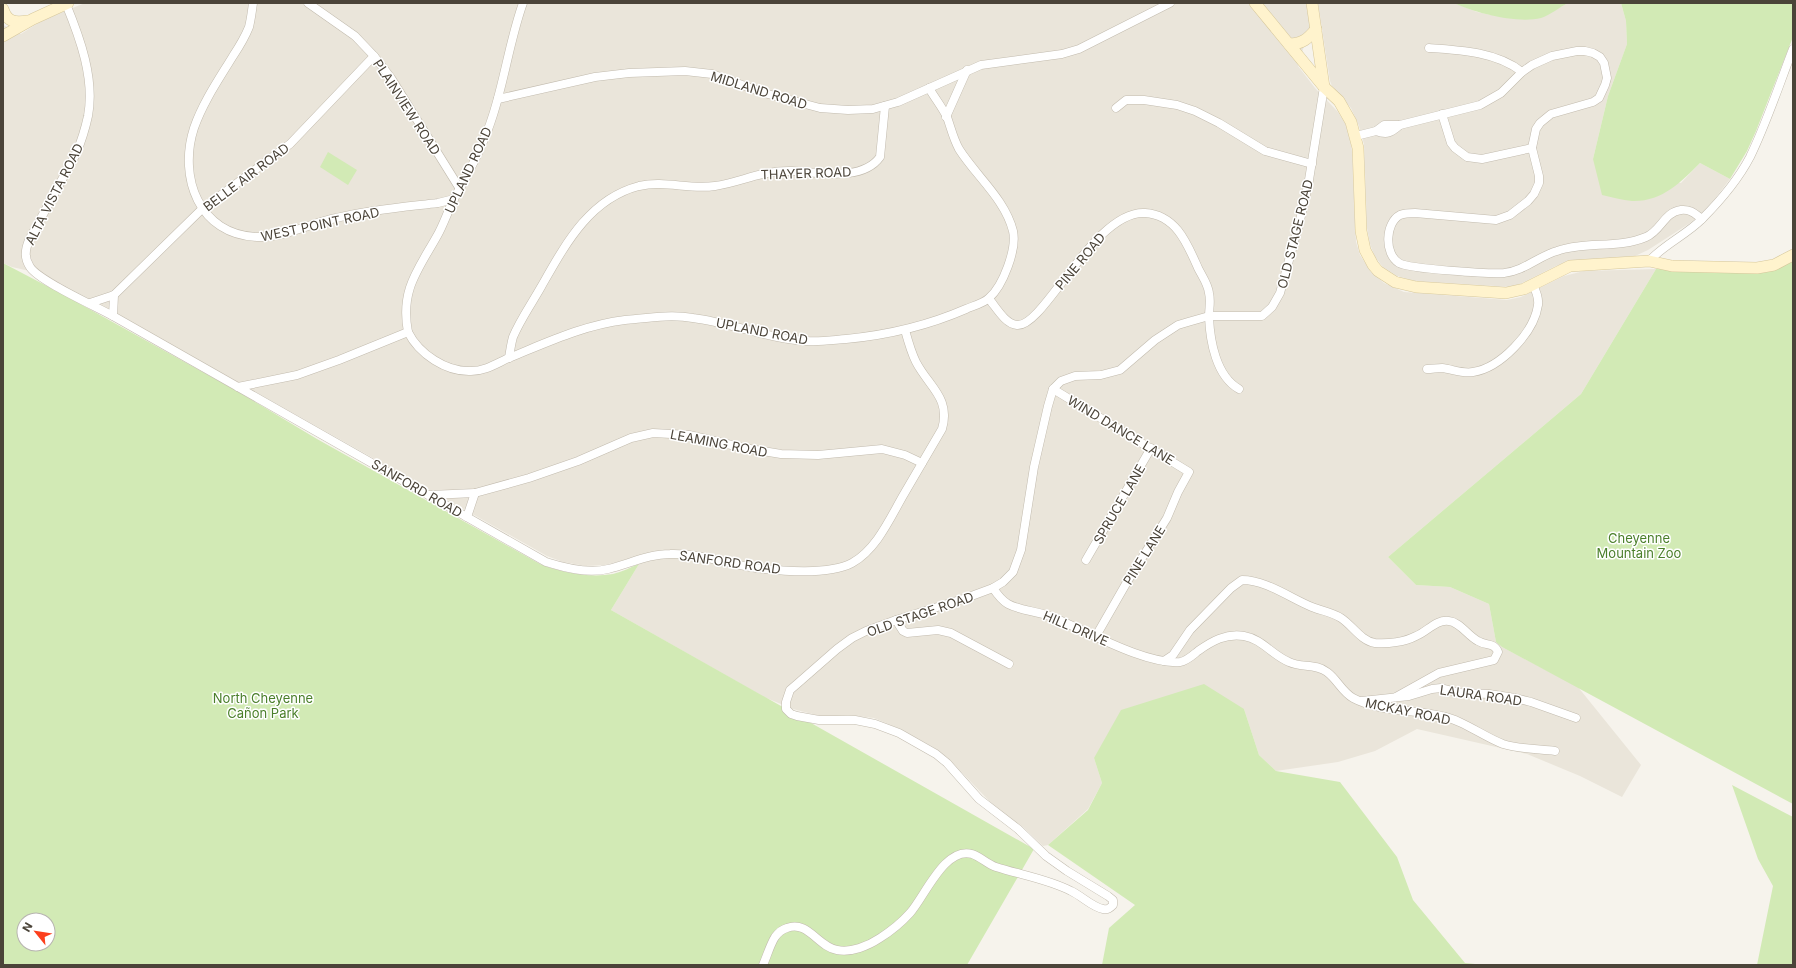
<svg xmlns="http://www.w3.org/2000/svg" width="1796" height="968" viewBox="0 0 1796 968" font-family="Inter,sans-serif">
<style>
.residential{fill:#eae5da}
.green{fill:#d2eab5;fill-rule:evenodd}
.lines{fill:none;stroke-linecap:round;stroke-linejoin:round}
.street-casing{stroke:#c2bbae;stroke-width:9}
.secondary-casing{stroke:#d6c79b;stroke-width:12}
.street{stroke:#fff;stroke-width:8}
.secondary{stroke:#fff3cd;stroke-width:11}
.labels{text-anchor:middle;stroke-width:3;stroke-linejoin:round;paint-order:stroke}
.street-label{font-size:13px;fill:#4b4439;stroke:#fff}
.park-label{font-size:13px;fill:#4a7f2a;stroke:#fff}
</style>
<rect width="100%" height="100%" fill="#f6f3ec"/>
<g class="residential">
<path d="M85,3h1223l2,23 -12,40 17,22 23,24 8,13 4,11 2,15 4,91 4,13 11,17 13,11 20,9 103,8 14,-3 43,-21 20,-5 72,-2 -75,125 -193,163 28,28 34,2 39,17 7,38 6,5 76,40 63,78 -19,32 -42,-21 -53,-22 -110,-25 -42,22 -37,11 -62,9 -17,-16 -15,-46 -150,49 8,25 -14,26 -40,36 -5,1 -20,-19 -28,-20 -47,-49 -15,-11 -33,-18 -26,-11 -26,-3 -24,2 -31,-8 -29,-12 -153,-87 28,-46v-8l-34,9 -19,1 -23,-4 -16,-6 -428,-241 -76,-41 -31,-7 -9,-4v-238l18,9 22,-14z"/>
<path d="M1318,3h136l23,9 14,3 50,2 27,-14h53l5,18 1,23 -19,52 -15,63 88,24 19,-20 30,16 -23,30 -17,14 -42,27 -13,6 -62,5 -17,5 -34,17 -11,4 -96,-6 -18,-5 -14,-9 -8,-10 -5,-13 -3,-16 -3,-84 -5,-18 -8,-18 -19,-22 -2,-5z"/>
</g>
<g class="green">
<path d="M1454,3h114c-8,4 -18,12 -27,15 -23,6 -66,-5 -87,-15z"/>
<path d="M1621,3h172v34l-37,94 -9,20 -17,28 -30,-16c-19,19 -38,39 -68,38 -10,-1 -20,-4 -30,-6l-9,-36 15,-63 19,-52 -1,-23z"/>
<path d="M328,152l29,18 -9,15 -28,-18z"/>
<path d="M1793,261v543l-291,-157 -6,-5 -7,-38 -39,-17 -34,-2 -28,-28 193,-163 75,-125 109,3 10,-2z"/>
<path d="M3,263l61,32 171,95 82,49 223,125c23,9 49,14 73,10 9,-2 18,-7 26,-10l-28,46 423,239 -67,116h-964zM24,920h24v24h-24z"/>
<path d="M1204,684l40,25 15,46 17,16 64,11 57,75 16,43 52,63 20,2h-383l7,-37 26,-23 -87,-60 40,-35 14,-27 -8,-25 27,-48z"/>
<path d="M1732,785l61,32v148h-36l16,-79 -15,-27z"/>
</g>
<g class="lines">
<g class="street-casing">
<g id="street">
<path d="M253,3c-1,8 -2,16 -4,24 -4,10 -10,20 -16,29 -14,23 -30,46 -39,72 -16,49 5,107 63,109 28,1 53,-14 79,-19 33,-8 68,-11 102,-15l16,-4"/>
<path d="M308,3l47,33 19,20 17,22 69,111"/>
<path d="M66,4c14,34 29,75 22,112 -3,14 -7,26 -12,38l-47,86c-4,10 -5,18 1,27 9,14 65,39 83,49l433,246c19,6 42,12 62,7 21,-5 41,-15 62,-15 29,-1 57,10 86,14 25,3 74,7 96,-5 25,-14 38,-45 52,-69 13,-22 25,-43 38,-65 9,-31 -13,-42 -26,-67 -5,-10 -8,-21 -11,-32"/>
<path d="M1429,48c31,2 68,4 93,24"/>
<path d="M498,99l97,-22 34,-4 56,-2 27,3 52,19 56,15 28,2 25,-1 25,-7 83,-37 81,-11 17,-5 91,-46"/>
<path d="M1116,108l10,-8h18l33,5 18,6 24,12 46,28 47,13"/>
<path d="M1442,114l9,29 4,5 12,9 15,2 50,-11"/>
<path d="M946,117l21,-47"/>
<path d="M1376,131c11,4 15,2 24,-6"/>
<path d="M1356,136l20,-5 8,-6h16l80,-20 21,-12 21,-21 10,-7 20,-9 25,-5h8l8,2 7,4 4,6 3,15 -2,7 -6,13 -6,4 -42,12 -11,9 -4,6 -4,19 7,28v7l-5,11 -6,7 -18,14 -14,5 -81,-7c-6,0 -10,0 -15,2 -15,8 -16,39 -1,48 10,6 91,11 105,10 20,-2 35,-17 53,-22 28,-10 61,-2 89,-14 15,-6 18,-25 35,-27 10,-1 14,4 21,9"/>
<path d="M1649,261c16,-17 37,-26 53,-42 18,-18 36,-39 48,-62 17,-35 29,-72 43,-108"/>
<path d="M989,299c7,8 16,25 28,26 27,3 77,-115 128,-112 31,2 42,30 53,55 4,8 10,16 11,25 2,8 0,15 0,24 1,24 7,59 30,72"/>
<path d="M90,303l24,-8 88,-86 88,-65 84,-88"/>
<path d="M113,316l1,-21"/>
<path d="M408,332c11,22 38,40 63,39 15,0 26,-8 40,-14 37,-15 73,-32 114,-37 22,-2 46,-6 68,-2 39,5 75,21 114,23 13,1 26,-1 39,-2 42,-4 81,-13 120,-30 7,-3 18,-6 23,-11 14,-12 28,-49 24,-67 -8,-32 -37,-55 -54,-82 -6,-11 -8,-21 -12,-32 -5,-10 -13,-20 -18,-29"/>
<path d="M509,358c1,-7 2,-14 4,-21 7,-17 19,-34 28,-50 24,-42 48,-88 98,-101 26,-6 50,4 76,0 27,-4 47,-16 77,-15 27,1 70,11 88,-14l5,-51"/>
<path d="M1427,369c5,0 10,-1 15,-1 10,1 20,6 31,4 27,-4 61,-39 65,-67 1,-7 -2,-14 -5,-20"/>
<path d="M238,387l59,-12 42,-15 69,-28c-8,-42 10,-62 29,-96 7,-12 11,-26 18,-39 15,-26 29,-53 38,-82 12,-37 17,-76 30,-112"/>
<path d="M1053,389l136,83 -11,20 -11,26 -40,64 -31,54"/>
<path d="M430,495l45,-2 54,-15 49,-17 53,-23 22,-5 36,2 55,13 37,6 37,1 64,-6 23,6 17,8"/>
<path d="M467,517l8,-24"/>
<path d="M1086,560l65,-112"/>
<path d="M993,588c4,6 8,12 15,16 13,7 30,7 44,13 33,13 93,48 128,45 7,-1 13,-7 18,-11 14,-10 28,-18 46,-15 18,3 28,19 45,26 12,6 27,1 38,10 10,7 15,20 26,26 26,14 59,11 88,18 22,4 41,20 62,28 16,5 35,5 52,7"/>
<path d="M896,620l7,11 4,2 31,-3 13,3 58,31"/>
<path d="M1164,661l9,-6 17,-25 41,-42 11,-8c24,0 48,18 70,27 10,4 20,5 29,11 11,7 20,23 34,25 13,1 30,-1 41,-7 11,-4 20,-17 33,-15 11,1 19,15 29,20 8,5 16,1 20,11l-4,8 -55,13 -43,24"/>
<path d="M1362,701l47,-5 23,-7 9,-1 19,5 29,1 26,4 16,4 45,16"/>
<path d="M763,965c4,-9 7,-20 12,-28 3,-4 8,-8 12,-9 21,-8 31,19 50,22 14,3 31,-4 43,-12 11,-7 21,-15 30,-25 15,-17 35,-67 62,-59 9,3 15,10 24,13 25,8 52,12 75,24 11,5 21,16 32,18 5,1 7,-1 10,-4v-5l-5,-4 -41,-25 -21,-15 -28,-27 -39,-30 -32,-36 -11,-9 -37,-21 -24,-9 -20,-4h-36l-22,-4 -6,-2 -5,-5v-7l4,-12 7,-6 40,-35 15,-11 14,-7 30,-11 70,-22 27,-10 10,-6 10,-10 8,-22 13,-83 14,-61 5,-17 8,-8 14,-5 26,-1 19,-5 35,-30 23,-15 10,-3 21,-6h53l10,-9 8,-14 20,-73 8,-34 16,-99"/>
</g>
</g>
<g class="secondary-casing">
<g id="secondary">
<path d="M1255,3l69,84 15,14 12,21 7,26 3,83 4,19 8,15 5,6 17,11 21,5 90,6 18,-4 46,-23 79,-5 23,5 85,2 17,-3 19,-10"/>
<path d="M1312,3l12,84"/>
<path d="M3,9c4,13 12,14 24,12"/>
<path d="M3,36l30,-17 35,-16"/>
<path d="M1289,44c13,0 19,-5 27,-15"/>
</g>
</g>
<use href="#street" class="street"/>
<use href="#secondary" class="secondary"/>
</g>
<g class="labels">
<g class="street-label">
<text transform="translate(759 90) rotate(17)" y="5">MIDLAND ROAD</text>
<text transform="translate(407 107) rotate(57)" y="5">PLAINVIEW ROAD</text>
<text transform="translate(468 170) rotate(-65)" y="5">UPLAND ROAD</text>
<text transform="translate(806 173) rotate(-2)" y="5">THAYER ROAD</text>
<text transform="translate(246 177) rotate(-37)" y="5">BELLE AIR ROAD</text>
<text transform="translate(54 194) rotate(-63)" y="5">ALTA VISTA ROAD</text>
<text transform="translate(320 224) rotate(-12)" y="5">WEST POINT ROAD</text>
<text transform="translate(1295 234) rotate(-76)" y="5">OLD STAGE ROAD</text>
<text transform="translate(1080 261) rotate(-50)" y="5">PINE ROAD</text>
<text transform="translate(762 331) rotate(11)" y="5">UPLAND ROAD</text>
<text transform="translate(1121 430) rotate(31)" y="5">WIND DANCE LANE</text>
<text transform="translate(719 443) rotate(11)" y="5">LEAMING ROAD</text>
<text transform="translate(417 488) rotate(30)" y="5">SANFORD ROAD</text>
<text transform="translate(1119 504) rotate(-60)" y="5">SPRUCE LANE</text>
<text transform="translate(1144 555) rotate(-58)" y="5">PINE LANE</text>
<text transform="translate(730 562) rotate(8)" y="5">SANFORD ROAD</text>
<text transform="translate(920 614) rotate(-19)" y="5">OLD STAGE ROAD</text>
<text transform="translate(1076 628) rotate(23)" y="5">HILL DRIVE</text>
<text transform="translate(1481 695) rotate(8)" y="5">LAURA ROAD</text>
<text transform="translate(1408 711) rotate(12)" y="5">MCKAY ROAD</text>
</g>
<g class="park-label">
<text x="1639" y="543">Cheyenne<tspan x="1639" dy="15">Mountain Zoo</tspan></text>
<text x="263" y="703">North Cheyenne<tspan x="263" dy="15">Cañon Park</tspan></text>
</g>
</g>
<rect width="1796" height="968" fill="none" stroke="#4b4439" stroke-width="8"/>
<g transform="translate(36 932) rotate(300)"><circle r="19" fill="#ffffff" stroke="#b7b4b0"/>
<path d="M0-3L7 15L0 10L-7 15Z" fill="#fc3f1d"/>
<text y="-6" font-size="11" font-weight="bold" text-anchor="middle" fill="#4b4439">N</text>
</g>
</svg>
